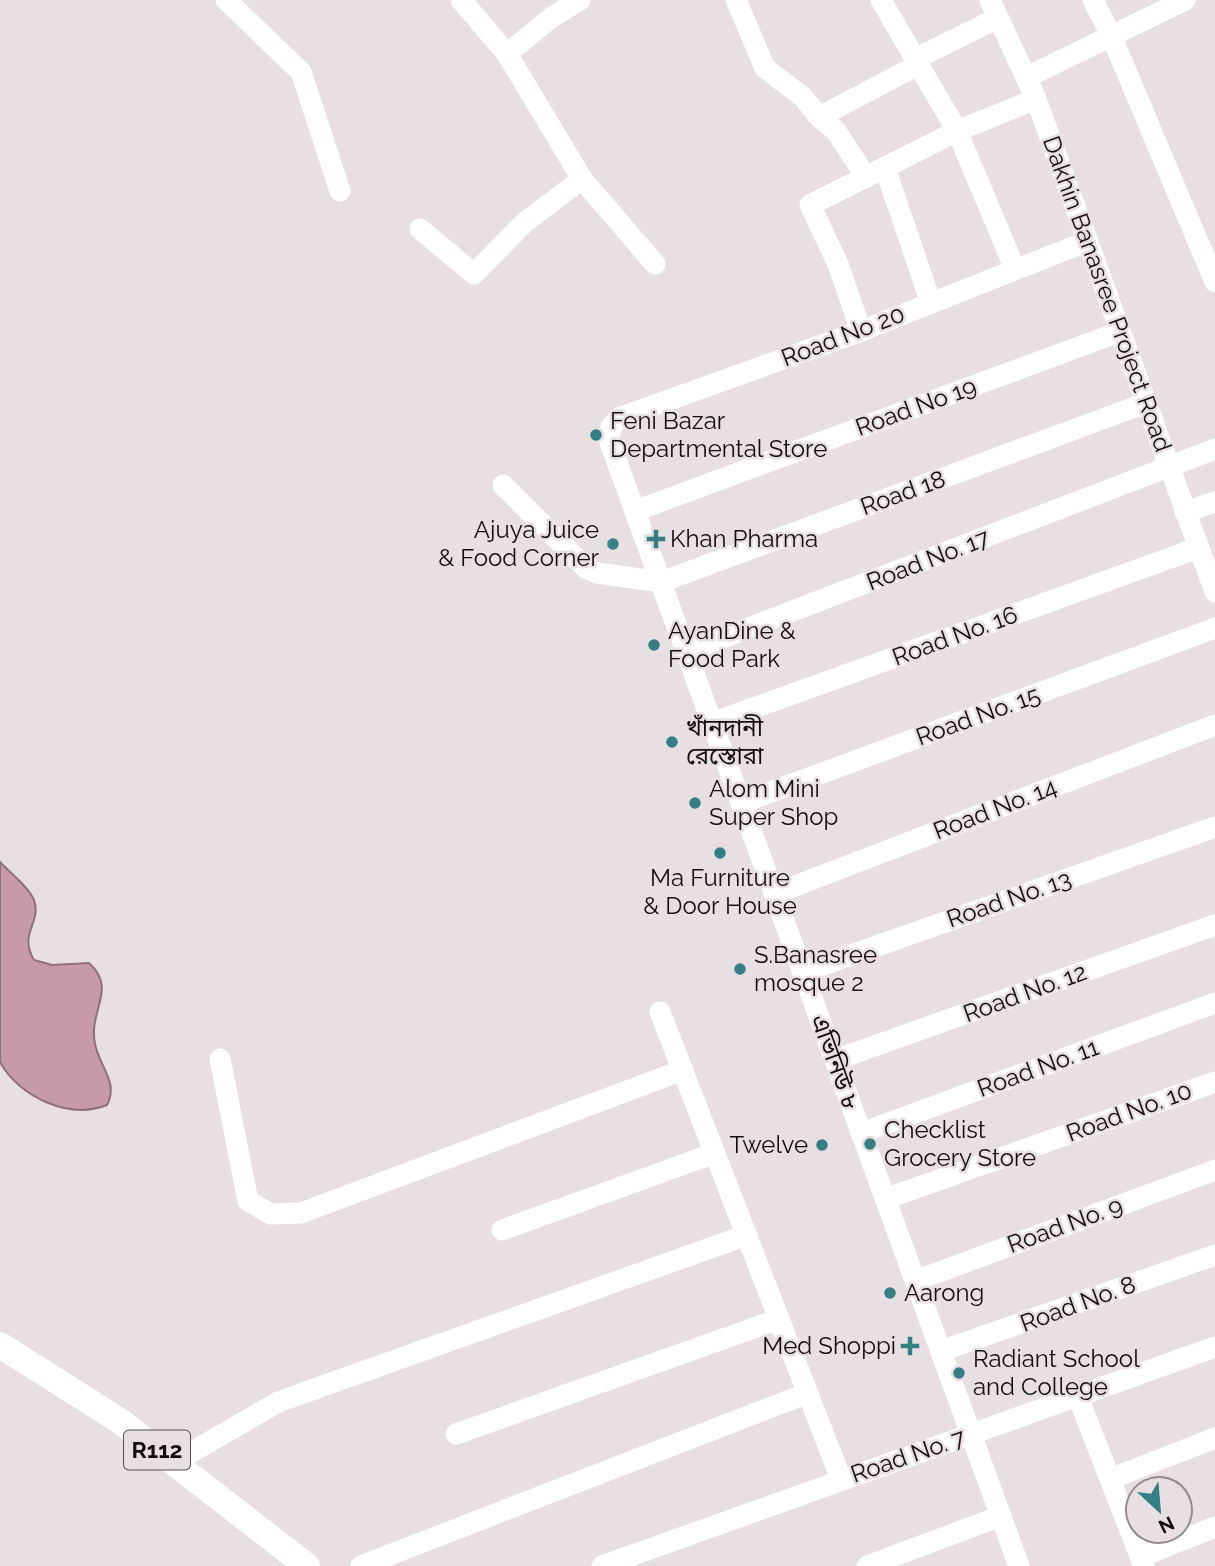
<svg xmlns="http://www.w3.org/2000/svg" width="1215" height="1566" viewBox="0 0 1215 1566" font-family="Raleway,'Noto Sans Bengali',sans-serif">
<style>
.water{fill:#c69aab;stroke:#90707c;stroke-width:2}
.lines{fill:none;stroke-linecap:round;stroke-linejoin:round}
.minor{stroke:#fff;stroke-width:21}
.major{stroke:#fff;stroke-width:26}
.poi-dot{fill:#357e84;stroke:#e8dfe2;stroke-width:2.5}
.labels{text-anchor:middle;stroke-width:5;stroke-linejoin:round;paint-order:stroke}
.shield{fill:#e8dfe2;stroke:#524d4f;stroke-width:2}
.shield-label{font-size:23px;font-weight:bold;fill:#120f10}
.street-label{font-size:24px;fill:#120f10;stroke:#e8dfe2}
.poi-label{font-size:24px;fill:#120f10;stroke:#e8dfe2;text-anchor:start}
</style>
<rect width="100%" height="100%" fill="#e8dfe2"/>
<path class="water" d="M0,862c10,11 28,24 34,38 8,23 -16,33 0,60l18,5 37,-2c29,26 -1,47 6,81 4,22 24,38 12,61 -38,15 -88,-8 -107,-43z"/>
<g class="lines">
<g class="minor">
<path d="M226,0l75,72 39,119"/>
<path d="M461,0l46,54 75,125 73,85"/>
<path d="M736,0l29,68 38,29 16,20 99,-52"/>
<path d="M881,0l76,131 58,138"/>
<path d="M990,0l46,99 179,493"/>
<path d="M1093,0l18,35 104,247"/>
<path d="M507,54l45,-37 28,-17"/>
<path d="M915,59l83,-41"/>
<path d="M1027,77l158,-77"/>
<path d="M819,117l17,14 30,46"/>
<path d="M885,168l46,135"/>
<path d="M420,229l54,45 50,-51 58,-44"/>
<path d="M861,331l-23,-67 -28,-59 147,-74 79,-32"/>
<path d="M503,485l83,83 11,5 64,9 485,-179"/>
<path d="M635,511l484,-179"/>
<path d="M1185,512l30,-10"/>
<path d="M686,652l529,-203"/>
<path d="M712,723l486,-175"/>
<path d="M741,803l474,-175"/>
<path d="M774,894l441,-169"/>
<path d="M803,972l412,-145"/>
<path d="M660,1012l181,467"/>
<path d="M220,1059l28,142 23,13 30,-1 382,-143"/>
<path d="M835,1060l380,-135"/>
<path d="M861,1133l354,-130"/>
<path d="M885,1199l330,-117"/>
<path d="M502,1230l213,-77"/>
<path d="M915,1281l300,-111"/>
<path d="M941,1351l274,-96"/>
<path d="M1078,1397l66,169"/>
<path d="M456,1434l323,-115"/>
<path d="M173,1463l105,-61 469,-167"/>
<path d="M1110,1479l105,-41"/>
<path d="M1140,1557l75,-30"/>
<path d="M361,1566l447,-173"/>
<path d="M602,1566l613,-219"/>
<path d="M867,1566l134,-50"/>
<path d="M1019,1566l-410,-1126 2,-13 8,-9 242,-87 227,-90"/>
</g>
<path class="major" d="M0,1345l120,76 187,145"/>
</g>
<g class="poi-dot">
<circle cx="596" cy="435" r="7"/>
<path d="M652.5 528.5h7v7h7v7h-7v7h-7v-7h-7v-7h7z"/>
<circle cx="613" cy="544" r="7"/>
<circle cx="654" cy="645" r="7"/>
<circle cx="672" cy="742" r="7"/>
<circle cx="695" cy="803" r="7"/>
<circle cx="720" cy="853" r="7"/>
<circle cx="740" cy="969" r="7"/>
<circle cx="870" cy="1144" r="7"/>
<circle cx="822" cy="1145" r="7"/>
<circle cx="890" cy="1293" r="7"/>
<path d="M906.5 1335.5h7v7h7v7h-7v7h-7v-7h-7v-7h7z"/>
<circle cx="959" cy="1373" r="7"/>
</g>
<g class="labels">
<rect class="shield" x="124" y="1430.5" width="66" height="39" rx="5"/>
<g class="shield-label">
<text x="157" y="1458">R112</text>
</g>
<g class="street-label">
<text transform="translate(1107 294) rotate(70)" y="8">Dakhin Banasree Project Road</text>
<text transform="translate(843 336) rotate(-21)" y="8">Road No 20</text>
<text transform="translate(916 407) rotate(-20)" y="8">Road No 19</text>
<text transform="translate(903 493) rotate(-20)" y="8">Road 18</text>
<text transform="translate(928 560) rotate(-21)" y="8">Road No. 17</text>
<text transform="translate(955 636) rotate(-20)" y="8">Road No. 16</text>
<text transform="translate(978 716) rotate(-20)" y="8">Road No. 15</text>
<text transform="translate(995 809) rotate(-21)" y="8">Road No. 14</text>
<text transform="translate(1009 899) rotate(-19)" y="8">Road No. 13</text>
<text transform="translate(1025 993) rotate(-20)" y="8">Road No. 12</text>
<text transform="translate(835 1062) rotate(70)" y="8">এভিনিউ ৮</text>
<text transform="translate(1038 1068) rotate(-20)" y="8">Road No. 11</text>
<text transform="translate(1129 1112) rotate(-20)" y="8">Road No. 10</text>
<text transform="translate(1065 1225) rotate(-20)" y="8">Road No. 9</text>
<text transform="translate(1078 1304) rotate(-20)" y="8">Road No. 8</text>
<text transform="translate(908 1456) rotate(-19)" y="8">Road No. 7</text>
</g>
<g class="poi-label">
<text x="610" y="429">Feni Bazar<tspan x="610" dy="28">Departmental Store</tspan></text>
<text x="599" y="538" text-anchor="end">Ajuya Juice<tspan x="599" dy="28">&amp; Food Corner</tspan></text>
<text x="670" y="547">Khan Pharma</text>
<text x="668" y="639">AyanDine &amp;<tspan x="668" dy="28">Food Park</tspan></text>
<text x="686" y="736">খাঁনদানী<tspan x="686" dy="28">রেস্তোরা</tspan></text>
<text x="709" y="797">Alom Mini<tspan x="709" dy="28">Super Shop</tspan></text>
<text x="720" y="886" text-anchor="middle">Ma Furniture<tspan x="720" dy="28">&amp; Door House</tspan></text>
<text x="754" y="963">S.Banasree<tspan x="754" dy="28">mosque 2</tspan></text>
<text x="884" y="1138">Checklist<tspan x="884" dy="28">Grocery Store</tspan></text>
<text x="808" y="1153" text-anchor="end">Twelve</text>
<text x="904" y="1301">Aarong</text>
<text x="896" y="1354" text-anchor="end">Med Shoppi</text>
<text x="973" y="1367">Radiant School<tspan x="973" dy="28">and College</tspan></text>
</g>
</g>
<g transform="translate(1159 1510) rotate(154)"><circle r="33" fill="#e8dfe2" stroke="#928c8e" stroke-width="2"/>
<path d="M0-5L12 26L0 18L-12 26Z" fill="#357e84"/>
<text y="-10" font-size="19" font-weight="bold" text-anchor="middle" fill="#120f10">N</text>
</g>
</svg>
